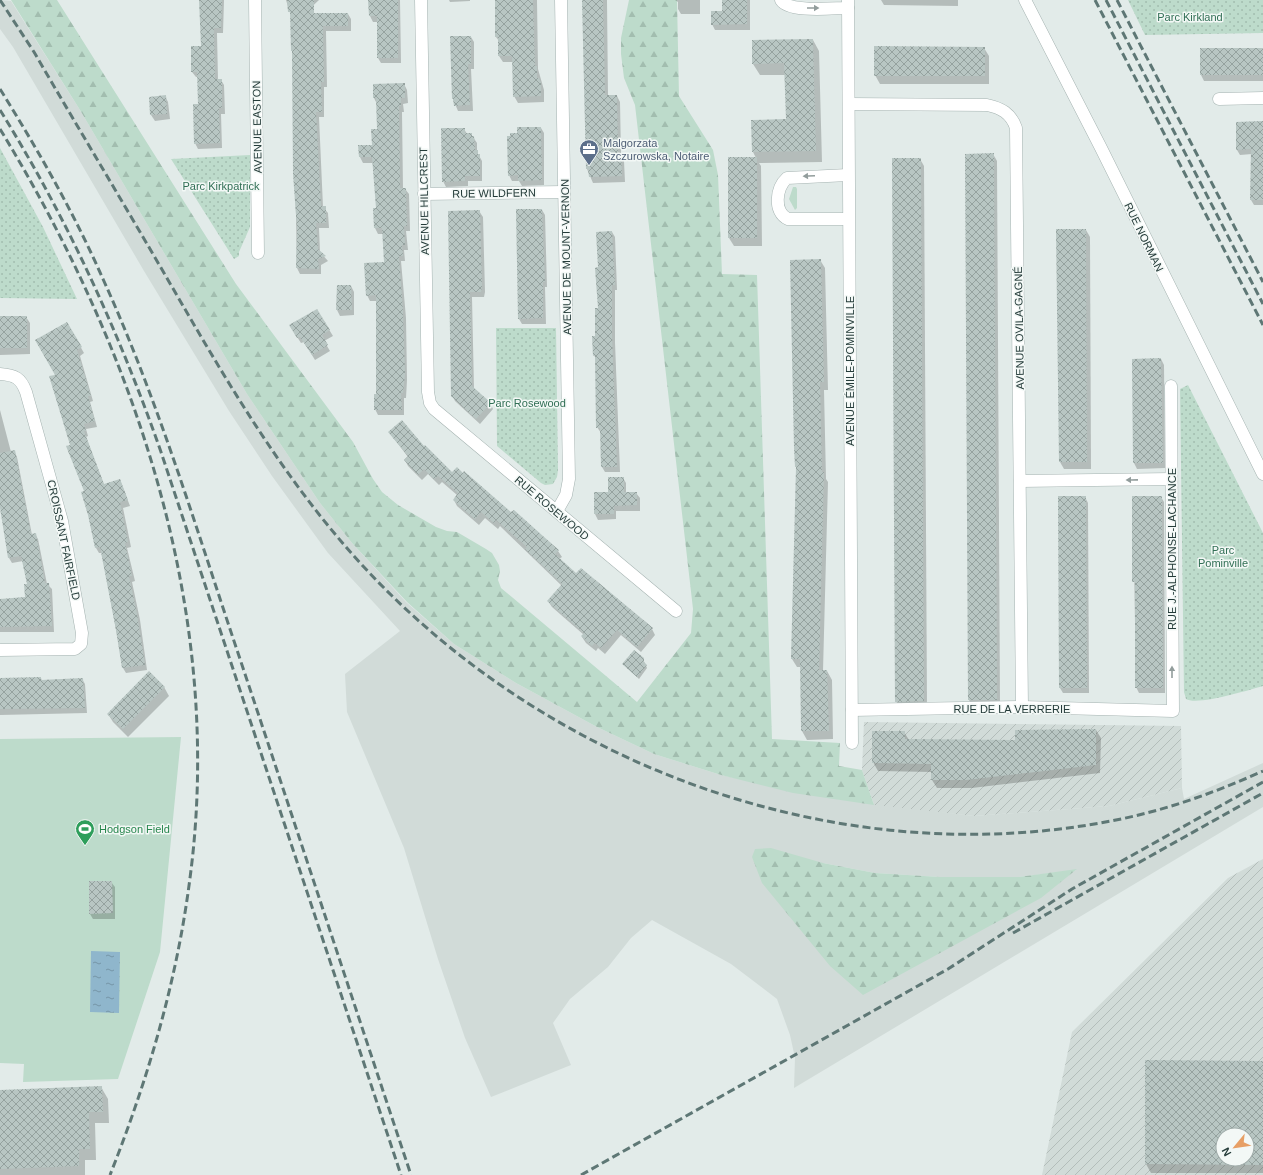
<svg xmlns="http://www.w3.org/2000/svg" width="1263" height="1175" viewBox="0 0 1263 1175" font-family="Arial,sans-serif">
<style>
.built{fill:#d1dbd8;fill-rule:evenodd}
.industrial{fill:url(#industrial-furrows);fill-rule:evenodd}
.green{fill:#bddbcb}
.forest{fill:url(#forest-firs)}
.park{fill:url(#park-dots)}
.water{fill:url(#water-ripples)}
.shadow{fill:#0003;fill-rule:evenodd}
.building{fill:url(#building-cross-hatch);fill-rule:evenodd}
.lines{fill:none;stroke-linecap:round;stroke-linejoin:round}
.minor-casing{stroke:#a5b3b1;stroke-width:13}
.tertiary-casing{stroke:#a5b3b1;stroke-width:13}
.minor{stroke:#fff;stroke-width:12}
.tertiary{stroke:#fff;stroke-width:12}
.rail{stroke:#5e7775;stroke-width:3;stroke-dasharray:8 4;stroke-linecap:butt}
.oneway{fill:#929d9c}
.labels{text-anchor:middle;stroke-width:3;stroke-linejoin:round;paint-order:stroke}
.park-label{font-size:11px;fill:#316f55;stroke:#f3f8f6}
.street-label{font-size:11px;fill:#243b39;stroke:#f3f8f6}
.service-label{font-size:11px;fill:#4e5e75;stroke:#f3f8f6;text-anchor:start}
.leisure-label{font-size:11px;fill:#27864d;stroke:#f3f8f6;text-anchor:start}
</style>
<defs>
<pattern id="industrial-furrows" width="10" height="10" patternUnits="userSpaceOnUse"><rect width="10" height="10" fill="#d1dbd8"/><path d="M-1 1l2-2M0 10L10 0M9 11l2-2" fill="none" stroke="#b3bdba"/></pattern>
<pattern id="forest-firs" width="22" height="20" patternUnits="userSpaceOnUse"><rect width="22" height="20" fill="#bddbcb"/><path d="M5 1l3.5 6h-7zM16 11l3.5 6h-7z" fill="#a2bdaf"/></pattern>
<pattern id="park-dots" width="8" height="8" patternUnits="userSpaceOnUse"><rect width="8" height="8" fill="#bddbcb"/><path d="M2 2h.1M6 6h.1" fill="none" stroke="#a2bdaf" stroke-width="1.8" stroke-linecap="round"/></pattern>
<pattern id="water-ripples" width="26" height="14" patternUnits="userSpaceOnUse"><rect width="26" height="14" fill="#8fb6cc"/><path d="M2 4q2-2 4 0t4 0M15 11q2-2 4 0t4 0" fill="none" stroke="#7595a7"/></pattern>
<pattern id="building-cross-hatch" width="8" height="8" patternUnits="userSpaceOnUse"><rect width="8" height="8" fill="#b8c6c3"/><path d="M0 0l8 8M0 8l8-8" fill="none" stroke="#95a29f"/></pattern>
</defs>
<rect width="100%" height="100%" fill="#e2ebe9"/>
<path class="built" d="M0,0l11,1 69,109 167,284 73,109 32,40 54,59 48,42 62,39 81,44 57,27 67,21 116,24 137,17 135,-10 73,-18 2,11 79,-36v44l-469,281 1,-30 -5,-23 -13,-36 -46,-35 -79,-44 -21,18 -23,29 -38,32 -17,24 18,42 -80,32 -26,-59 -27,-79 -34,-111 -57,-136 -2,-38 55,-43 -72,-78 -56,-77 -43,-65 -85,-140 -131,-224 -13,-18zM823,863l52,10 65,4h79l57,-7 -246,96z"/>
<g class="industrial">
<path d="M864,722l317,4 1,62 -73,18 -135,10 -100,-11 -12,-35z"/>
<path d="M1263,859v316h-221l30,-143 156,-154zM1223,1135h24v24h-24z"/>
</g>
<g class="green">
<path d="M793,187h3l1,2v19l-2,2 -6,-11z"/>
<path d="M181,737l-21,215 -42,127 -95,3 1,-18 -24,-1v-324z"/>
</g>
<g class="forest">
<path d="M11,0h46l179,284 117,158 20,37 9,13 16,13 38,22 11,4 10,1 29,17 6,4 7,12 1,6 -2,9 3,8 136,114 54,-69 2,-24 -58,-504 -11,-27 -3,-24v-16l8,-38h48l2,96 34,54 5,25 4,99 35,1 15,464 68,4 -1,23 23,4 12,35 -81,-12 -72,-18 -67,-21 -57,-27 -81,-44 -62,-39 -47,-42 -55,-59 -32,-40 -73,-109 -167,-284z"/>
<path d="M771,848l52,15 52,10 65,4h79l58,-8 -36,29 -178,97 -33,-29 -68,-83 -10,-26 3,-8z"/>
</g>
<g class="park">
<path d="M1128,0h135v33l-118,2z"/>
<path d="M0,148l43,79 34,72 -77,-1z"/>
<path d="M250,155v72l-11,25v4l-5,3 -63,-100z"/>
<path d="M496,328h60l2,142 -1,7 -4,7 -8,1 -4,-2 -44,-37z"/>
<path d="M1188,385l75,148v153c-14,4 -66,20 -77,13l-2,-7 -4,-303z"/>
</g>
<path class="water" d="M91,951l29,1 -1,61 -29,-1z"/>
<g class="shadow">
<path d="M201,0h23l-1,33h-6l1,47h3l3,5 1,29h-4l1,34 -24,1 -3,-6 4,-38 -1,-28h-2l-4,-5 10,-25z"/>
<path d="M286,0h33l-15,14h44l3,5v12h-25l1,56h-3v30h-5l4,90 5,6 1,15h-10l1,24 8,9 -7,4v9h-21l-3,-6 -4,-214 -2,-38z"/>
<path d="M369,0h31l1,63h-20l-3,-5v-36h-5l-3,-6z"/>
<path d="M449,0h21v1l-20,1z"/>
<path d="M496,0h41l1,69 6,21v12l-26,1 -4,-7 -1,-34h-10l-4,-6v-15l-3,-4z"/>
<path d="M583,0h24l1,96h9l3,6 1,53 3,6 1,21 -32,1 -6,-14z"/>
<path d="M675,0h25v14h-19l-3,-5v-7z"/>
<path d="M723,0h27v30h-35l-3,-6 11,-12z"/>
<path d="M881,0h77v6l-74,-1z"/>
<path d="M471,37l3,5v27h-3l2,42h-15l-5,-12z"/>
<path d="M813,40l6,11 3,111 -63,1 2,3 1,80h-28l-5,-8 27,-80 -3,-6 34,-32 -1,-45h-26l-7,-11z"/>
<path d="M984,48l5,8v28h-109l-5,-9z"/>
<path d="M1201,49h62v32h-59l-3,-6z"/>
<path d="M404,84l3,6 1,13 -5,1 1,8h-2l1,77h2l4,5 1,37h-4l2,19h-4l1,11h-4l5,57 1,62 -1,18h-2v17h-26l-3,-6 2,-14v-94h-7l-3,-6 18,-32 -2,-29h-5l-3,-6 -1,-19h3l-4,-46h-10l-3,-6 -1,-11h14l5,-16 -1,-26 -3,-6v-13z"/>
<path d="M165,96l3,6 2,17 -15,2 -4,-6 -1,-17z"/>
<path d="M1263,123v82h-9l-3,-5 1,-46 -12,1 -3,-5z"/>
<path d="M541,128l3,5v52l-22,1 -3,-5h-7l-3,-6 9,-41z"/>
<path d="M464,129l3,5h4l6,9v9l5,9v20h-14v5l-22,1 -3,-6z"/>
<path d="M993,154l4,7 3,545 -27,1 -4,-7 -3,-545z"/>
<path d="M920,159l4,7 3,542h-27l-4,-7z"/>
<path d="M542,210l3,5 2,72h-2l1,37h-24l-3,-5z"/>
<path d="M479,211l4,6 2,75 -1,5h-12l2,92 16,14 3,6 -13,15 -25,-23 -3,-6z"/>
<path d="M1057,230h29l4,7 1,232h-27l-4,-7z"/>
<path d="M612,232l3,5 2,53h-2v52l5,130h-15l-3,-5 -1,-34 -4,-6 -1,-68 -2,-4 5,-46v-41z"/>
<path d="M820,260l5,8 3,122h-4l2,89 2,3 -5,189h4l5,9 1,59 -26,1 -5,-9 -1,-64h-4l-5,-8 5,-190 -1,-3z"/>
<path d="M338,286h13l3,6v23l-14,1 -3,-6z"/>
<path d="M317,310l16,26 -9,5 6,10 -15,9 -11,-18 -3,1 -11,-17z"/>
<path d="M26,317l4,6v31l-30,1v-37z"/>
<path d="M67,323l17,30 -4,3 13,45 -3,1 7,25 -11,2 2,7 -2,1 18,48 16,-5 10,26 -7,2 8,39 -4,1 8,33 -3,1 8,38 7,50 -21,3 -3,-5 -21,-115h-3l-3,-5 -11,-57 -14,-46 -15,-70z"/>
<path d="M1161,359l3,6 1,103 -28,1 -3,-6 -1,-103z"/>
<path d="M0,410l11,42 3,-1 3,6 15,78 3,-1 3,5 9,45 5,5 2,43h-54v-32l26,-2 2,-13 -5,-24 -11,2 -3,-5 -9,-57z"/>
<path d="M389,432l35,16 28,25 59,41 47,37 4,6 -3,2 17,16 76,54 3,6 -14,17 -20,-17 -16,19 -7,-6 -2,3 -10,-8 -4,-6 2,-2 -32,-28 -4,-6 14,-15 -62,-60 -2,3 -13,-11 -6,7 -22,-19 -3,-6 3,-5 -15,-13 -3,3 -11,-11 -6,6 -14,-14 -3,-6 3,-3z"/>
<path d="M623,478l3,5v10h10l4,5v13h-24v8l-18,1 -3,-6v-21h14z"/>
<path d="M1085,497l3,6 1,190h-26l-3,-5z"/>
<path d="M1133,497h28l3,5 1,191h-26l-3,-6z"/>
<path d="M643,659l4,9 -8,11 -16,-15z"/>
<path d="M41,678l1,3 40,-2 3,5 2,29 -87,2v-36z"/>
<path d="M164,687l5,9 -41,41 -15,-15 -5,-8z"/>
<path d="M1096,730l5,8 -1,35 -128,15h-35l-5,-8v-8l-54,-1 -5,-9 31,-30 5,8 107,1z"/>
<path d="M111,882l4,5v32h-22l-3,-5z"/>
<path d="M1146,1061l117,1v111h-112l-5,-9zM1223,1135h24v24h-24z"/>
<path d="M101,1087l7,12 1,24h-14l1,37h-11v15h-85v-84z"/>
</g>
<g class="building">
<path d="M199,0h23l-1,28h-7l1,51h7v29h-3l1,35 -26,1 -1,-40h5l-1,-32h-6v-26h10z"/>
<path d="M287,0h27v13h34v13h-25l1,56h-3l1,30h-6l5,94h5v17h-10l2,26 8,7 -8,3 1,10 -23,-1 1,-39 -4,-55 -1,-123h-1l-1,-39h-2z"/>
<path d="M368,0h30v58h-21v-42h-8z"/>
<path d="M495,0h38l2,66h2v12h2l2,5v13l-28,1 -1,-41h-14v-19h-3z"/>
<path d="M582,0h21l2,95h12l1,59 3,-1 1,23 -33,1 -1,-8h-2z"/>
<path d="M722,0h25v24l-36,1v-14h11z"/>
<path d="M450,36h21v28h-3l2,41 -16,1 -1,-7h-1z"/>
<path d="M813,39l3,112 -64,1 -1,-32 35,-1 -2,-56 -32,1v-24z"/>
<path d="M874,46l111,1v29h-111z"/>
<rect x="1200" y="48" width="63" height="27"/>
<path d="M405,83v15h-4v8h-2l1,82h6l1,38h-3l1,19h-3l1,11h-4l4,56 2,62 -2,19h-2l1,17h-28v-16h2v-99l-10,1 -2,-33 20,-1 -2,-34h-8l-1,-20h3l-4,-51h-13l-1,-12h14l-1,-16h6l-1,-31h-3v-14z"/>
<path d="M166,95l1,19 -17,1 -1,-18z"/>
<path d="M1263,121v79h-13l1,-51 -15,1v-28z"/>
<path d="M517,127h24l1,53 -24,1v-6l-10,1 -1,-40h3v-3h7z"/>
<path d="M441,128h24v5h7v3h2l1,14h3v4h2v22h-15v5l-23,1z"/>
<path d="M994,153l3,547h-29l-3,-546z"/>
<rect x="728" y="157" width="29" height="81"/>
<path d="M892,158h29l3,543 -29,1z"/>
<path d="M516,209h26l3,73h-2v36l-25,1z"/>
<path d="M480,210l2,76 -1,6h-11l2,94 19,17 -15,16 -25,-23 -3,-185z"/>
<path d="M1056,229h30l1,233h-28z"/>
<path d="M612,231l3,54h-3v50l5,132h-16l-1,-39h-4l-1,-73 -2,1 -1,-20h3v-28h3l-3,-40 3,-1 -2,-35z"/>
<path d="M821,259l3,123h-4l2,90h2l-5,198h8l2,61h-28l-1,-72h-9l5,-192h-1l-1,-19 -4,-188z"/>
<path d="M337,285h14l1,25h-16z"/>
<path d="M317,309l13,21 -8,5 6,10 -16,10 -12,-18 -3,1 -8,-13z"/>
<rect x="0" y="316" width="27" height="32"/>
<path d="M67,322l15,25 -5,3 14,46h-3l7,25 -11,3 2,7h-2l20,53 16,-5 8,21 -8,2 8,40 -3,1 7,33h-3l8,38 8,51 -23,3 -6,-38 -16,-83 -5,1 -7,-33 -7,-23 3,-1 -18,-45 4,-1 -21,-69 6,-1 -20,-35z"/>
<path d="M1161,358l2,105h-30l-1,-104z"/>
<path d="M402,420l22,26 1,-1 27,27 5,-5 6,6 1,-2 47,41 3,-2 39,35 6,5 -4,4 21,19 5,-5 72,60 -16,19 -20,-17 -16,18 -6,-5 -3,3 -11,-10 3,-3 -37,-32 15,-17 -37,-35 2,-2 -31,-27 -2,3 -13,-11 -6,7 -22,-19 5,-7 -20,-17 -4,3 -10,-10 -6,6 -14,-15 4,-4 -20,-24z"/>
<path d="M15,450l16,84 5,-1 9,50h4l3,43 -52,1v-28l25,-2 -1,-13h3l-6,-28 -13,2 -8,-50v-55z"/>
<path d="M608,477h16v15h13v13l-23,1v8h-20v-22h14z"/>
<path d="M1058,496h28l1,192h-28z"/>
<path d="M1132,496h30l1,192h-28v-106h-3z"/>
<path d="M634,650l10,8v4l3,3 -10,12 -15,-13z"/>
<path d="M149,671l16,16 -42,42 -16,-15z"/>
<path d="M41,677v3l42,-2 2,30 -85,1v-31z"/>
<path d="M1096,729v36l-130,15h-35v-16l-59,-1v-32h33v8l110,1v-10z"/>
<path d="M89,881h23l1,32 -24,1z"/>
<path d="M1145,1060l118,1v104l-118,-1zM1223,1135h24v24h-24z"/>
<path d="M102,1086l1,26h-14l1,37h-11v17l-79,3v-79z"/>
</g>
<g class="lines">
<g class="minor-casing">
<g id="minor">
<path d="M255,0l3,253"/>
<path d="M421,0l7,392 2,11 4,6 242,202"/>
<path d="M781,0c8,13 52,8 67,8"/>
<path d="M848,0l4,743"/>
<path d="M1219,99l44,-1"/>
<path d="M849,104l138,1c14,3 24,8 29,23l6,579"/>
<path d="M424,194l140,-2"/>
<path d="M848,219h-60c-15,-7 -12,-31 -1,-41l61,-3"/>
<path d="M0,374c15,1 21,4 26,18l36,129 20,112 -1,11 -6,5 -75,1"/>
<path d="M1020,481l151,-2"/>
<path d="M557,511l9,-16 3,-16 -8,-479"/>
<path d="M852,710l170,-3 151,4 -2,-325"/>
</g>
</g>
<g class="tertiary-casing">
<path id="tertiary" d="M1025,0l76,148 162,326"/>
</g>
<use href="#minor" class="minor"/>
<use href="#tertiary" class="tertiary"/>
<g class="rail">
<path d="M0,0l34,52c43,74 87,147 130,221 55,95 110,191 182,274 185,214 485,328 765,274 53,-10 103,-28 152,-50"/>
<path d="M1095,0l168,325"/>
<path d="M1106,0l157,304"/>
<path d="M1117,0l146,282"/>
<path d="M0,89c38,61 74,124 103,190 55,121 93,249 135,374 58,174 115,348 173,522"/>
<path d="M0,110c67,108 119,222 161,342l240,723"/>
<path d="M0,129c136,223 225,485 190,749 -13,103 -42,201 -80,297"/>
<path d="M1013,933l250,-140"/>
<path d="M581,1175l367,-206 124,-80 191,-107"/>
</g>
</g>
<defs><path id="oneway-solid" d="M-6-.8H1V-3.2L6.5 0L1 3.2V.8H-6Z"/></defs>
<g class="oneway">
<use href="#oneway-solid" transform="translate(813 8)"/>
<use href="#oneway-solid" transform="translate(809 176) rotate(177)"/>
<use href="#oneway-solid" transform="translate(1132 480) rotate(179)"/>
<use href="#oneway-solid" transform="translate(1172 672) rotate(-90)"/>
</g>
<defs>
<g id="office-pin" transform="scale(1)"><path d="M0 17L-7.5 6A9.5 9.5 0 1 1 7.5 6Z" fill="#5c6f8a" stroke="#f3f8f6"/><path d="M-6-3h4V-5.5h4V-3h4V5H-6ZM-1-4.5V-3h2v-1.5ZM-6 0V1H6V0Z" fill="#fff"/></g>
<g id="stadium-pin" transform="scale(1)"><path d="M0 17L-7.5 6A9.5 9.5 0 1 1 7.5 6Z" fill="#2e9e5b" stroke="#f3f8f6"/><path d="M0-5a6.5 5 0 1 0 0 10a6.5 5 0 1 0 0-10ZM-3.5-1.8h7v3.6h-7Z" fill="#fff"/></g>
</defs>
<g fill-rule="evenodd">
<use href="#office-pin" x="589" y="149"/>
<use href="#stadium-pin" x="85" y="829"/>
</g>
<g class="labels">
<g class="park-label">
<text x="1190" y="21">Parc Kirkland</text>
<text x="221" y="190">Parc Kirkpatrick</text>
<text x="527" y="407">Parc Rosewood</text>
<text x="1223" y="554">Parc<tspan x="1223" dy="13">Pominville</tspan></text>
</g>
<g class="street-label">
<text transform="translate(257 127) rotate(-91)" y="4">AVENUE EASTON</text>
<text transform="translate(494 193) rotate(-1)" y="4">RUE WILDFERN</text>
<text transform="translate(424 201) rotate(-91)" y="4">AVENUE HILLCREST</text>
<text transform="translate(1144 237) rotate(64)" y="4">RUE NORMAN</text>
<text transform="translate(566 257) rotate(-91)" y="4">AVENUE DE MOUNT-VERNON</text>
<text transform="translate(1019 328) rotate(-91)" y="4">AVENUE OVILA-GAGNÉ</text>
<text transform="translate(850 371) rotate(-90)" y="4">AVENUE ÉMILE-POMINVILLE</text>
<text transform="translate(552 508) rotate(40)" y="4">RUE ROSEWOOD</text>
<text transform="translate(64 540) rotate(78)" y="4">CROISSANT FAIRFIELD</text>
<text transform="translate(1172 549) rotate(-90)" y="4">RUE J.-ALPHONSE-LACHANCE</text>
<text x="1012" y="713">RUE DE LA VERRERIE</text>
</g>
<g class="service-label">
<text x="603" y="147">Malgorzata<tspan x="603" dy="13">Szczurowska, Notaire</tspan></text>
</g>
<g class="leisure-label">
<text x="99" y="833">Hodgson Field</text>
</g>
</g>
<g transform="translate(1235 1147) rotate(241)"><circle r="19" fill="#f3f8f6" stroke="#a0acaa"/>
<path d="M0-3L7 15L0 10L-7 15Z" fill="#e79f65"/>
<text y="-6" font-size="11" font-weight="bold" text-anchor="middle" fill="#243b39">N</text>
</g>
</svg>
